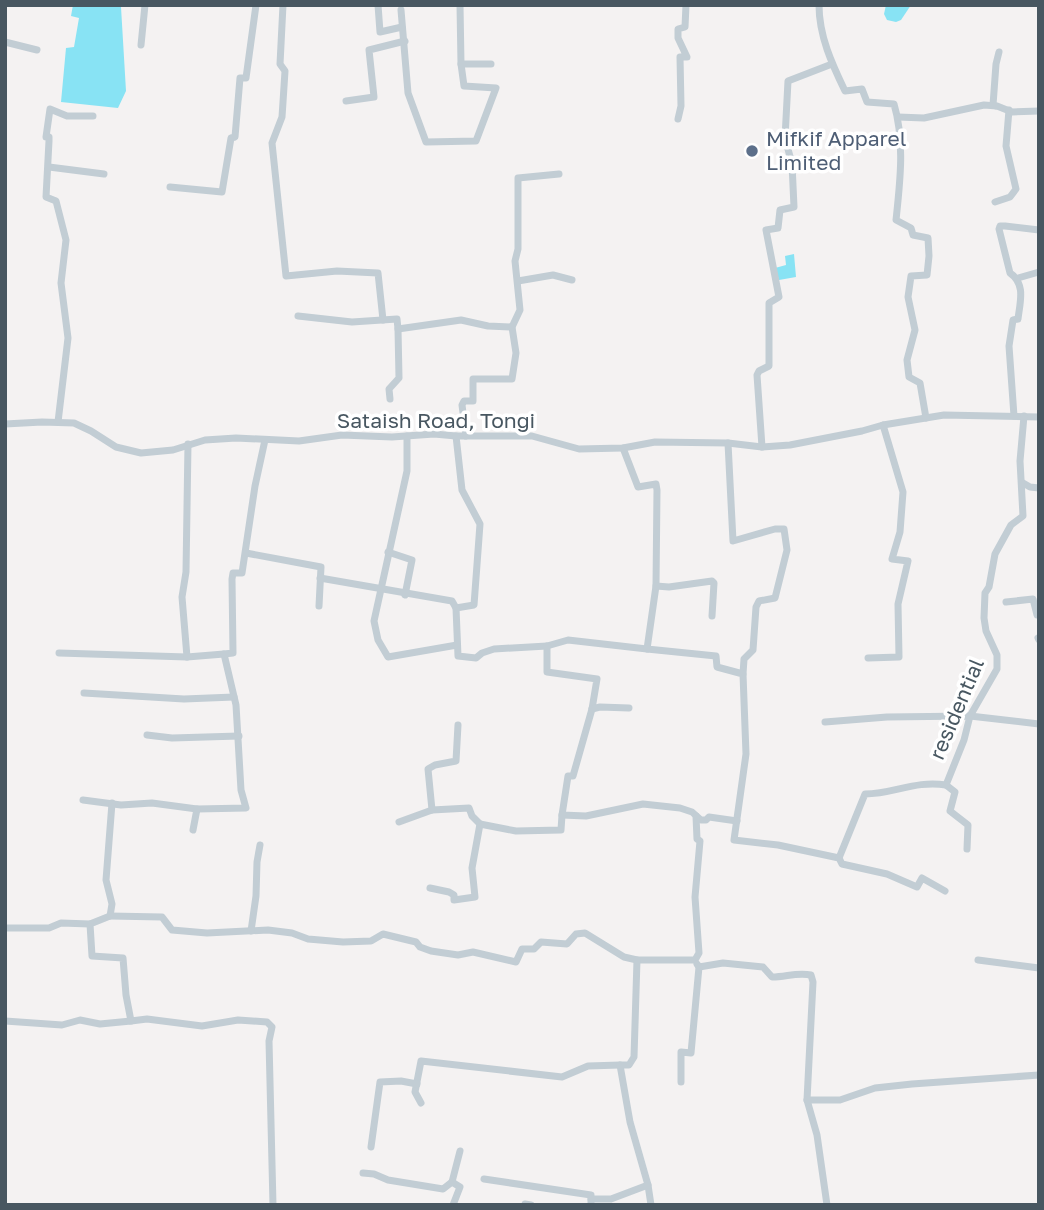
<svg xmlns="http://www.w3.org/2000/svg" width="1044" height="1210" viewBox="0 0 1044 1210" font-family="'Golos Text',sans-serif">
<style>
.water{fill:#88e3f4}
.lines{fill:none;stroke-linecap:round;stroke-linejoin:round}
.minor{stroke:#c2cdd4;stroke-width:7}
.service-dot{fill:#5c6f8a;stroke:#fff;stroke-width:2.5}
.labels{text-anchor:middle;stroke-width:7;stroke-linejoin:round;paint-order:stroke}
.service-label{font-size:21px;fill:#4e5e75;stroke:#fff;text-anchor:start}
.street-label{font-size:21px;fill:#485761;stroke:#fff}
</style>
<rect width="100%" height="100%" fill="#f4f2f2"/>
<g class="water">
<path d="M73,5l48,2 5,84 -8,17 -57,-6 5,-54 8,-1 5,-29 -8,-2z"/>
<path d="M886,5h25l-10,15 -5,2 -9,-2 -3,-6z"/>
<path d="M794,254l2,23 -17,3 -4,-12 11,-3 -1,-9z"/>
</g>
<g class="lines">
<g class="minor">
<path d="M283,5l-3,59 5,7 -2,31 -1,15 -10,26 14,133 51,-5 41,2 5,47"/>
<path d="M378,5l2,27 22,-5"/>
<path d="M819,5c0,31 13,59 26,86l17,-2 5,13 27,2c11,37 6,79 2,116l15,8 2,7 15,3 1,18 -2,19 -16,1 -3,21 7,33 -8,30 2,17 11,6 6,35"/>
<path d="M401,10l7,83 18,49 50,-1 20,-53 -32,-2 -3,-22 -1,-59"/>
<path d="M5,42l32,8"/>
<path d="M141,45l4,-40"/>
<path d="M461,64h30"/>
<path d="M346,101l28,-4 -5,-47 36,-9"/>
<path d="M996,106l-3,-1 3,-41 3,-12"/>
<path d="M898,117l26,1 60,-13 13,1 15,6 27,-1"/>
<path d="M678,119l3,-13 -1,-49h7l-9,-19v-9l7,-2 1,-22"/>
<path d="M49,167l55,7"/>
<path d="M170,187l52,5 9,-54 4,-1 5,-59h6l10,-73"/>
<path d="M995,202l15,-5 6,-8 -10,-43 3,-36"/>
<path d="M1018,278l21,-6"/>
<path d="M518,281l35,-6 19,5"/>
<path d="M298,316l54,6 45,-3 1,10 63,-9 27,6 24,1"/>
<path d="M390,399l-1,-10 10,-11 -1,-49"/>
<path d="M1014,416l-5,-70 4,-26 5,-1c2,-17 8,-35 -8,-46l-11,-44 1,-3h5l34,4"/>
<path d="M58,422l10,-84 -7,-55 5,-43 -10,-39 -10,-4 3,-56v-4h-3l4,-28 17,7h26"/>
<path d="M5,424l37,-2 32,1 17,8 25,16 25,6 32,-3 32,-10 31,-2 63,3 43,-6 50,2 42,-3 22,2h76l47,13 44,-1 32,-6 73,1 34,4 28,-2 72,-14 21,-6 61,-10 95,2"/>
<path d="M407,436v35l-33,150 4,19 10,17 69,-12"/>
<path d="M456,436l6,54 18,34 -6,81 -18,3 2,48 18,2 6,-5 12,-4 53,-3 21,-6 79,9"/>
<path d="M466,436l-4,-31 2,-4h9v-22h39l4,-26 -4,-26 8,-17 -5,-49 3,-12v-71l41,-4"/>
<path d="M728,443l5,98 42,-12h9l3,21 -12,48 -16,3 -3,6 -3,43 -9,9 -1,15"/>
<path d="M762,447l-5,-72 2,-4 10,-5v-63l10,-6 -13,-67 12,-2 2,-18 14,-3 -2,-43 -7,-26 3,-57 44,-17"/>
<path d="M623,448l15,39 18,-3 1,6 -1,96 -9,63 69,7 1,11 26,7 3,80 -12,86 44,5 61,13 3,6 45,10 30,13 5,-9 23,13"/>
<path d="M1023,483l7,4 9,1"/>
<path d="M388,552l24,8 -7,35"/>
<path d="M246,553l75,14 -2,39"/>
<path d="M320,578l132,23 4,7"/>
<path d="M656,586l13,1 43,-6 2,2 -2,33"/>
<path d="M1006,602l27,-3 4,16 2,-1"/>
<path d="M1038,638l1,2"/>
<path d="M547,646v26l50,7 -5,30 -19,67h-5l-6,39 24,1 57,-12 37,4 12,4 9,8h5l3,-3 28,4"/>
<path d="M59,653l128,4 37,-3 12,51 5,85 5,18 -49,1 -45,-6 -31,2 -38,-5"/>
<path d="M224,654l9,-1 -1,-74 1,-6h9l13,-87 10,-46"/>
<path d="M187,657l-5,-60 4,-25 2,-128"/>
<path d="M868,658l31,-1 -1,-53 10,-43 -16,-2 8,-27 3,-40 -20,-67"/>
<path d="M84,693l100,6 50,-2"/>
<path d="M592,709l8,-2 29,1"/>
<path d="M825,722l62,-5 83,-1 69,8"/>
<path d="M458,725l-2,36 -21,4 -7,4 4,41 37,-2 3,8 8,8"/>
<path d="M147,735l25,3 67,-2"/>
<path d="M112,803l-6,77 6,24 -2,12 -20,8 2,32 31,2 3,37 5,26 16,-2 55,7 36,-6 29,2 5,5 -3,14 4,164"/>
<path d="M399,822l33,-12"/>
<path d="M193,830l4,-21"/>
<path d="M967,849l1,-24 -18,-14 5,-19 -9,-7 18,-45 6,-24 27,-47v-14l-11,-24 -2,-13 1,-25 4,-6 6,-33 16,-29 12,-9 -3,-55 4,-45"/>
<path d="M839,858l26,-64c29,0 50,-14 81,-9"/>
<path d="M430,888l19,4 5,3v5l21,-3 -3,-29 8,-44 36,7 45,-1 1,-15"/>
<path d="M110,916l52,1 10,13 35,3 61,-3 24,3 16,6 35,3 28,-1 12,-7 33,8 4,5 11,4 27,4 15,-3 43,10 6,-13h12l7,-7 26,2 9,-10 9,-1 39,24 13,3h58l4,-7 -4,-56 5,-56 -3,-2 -1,-23"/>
<path d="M5,928h44l12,-5 29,1"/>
<path d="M251,931l5,-35 1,-34 3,-17"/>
<path d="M978,960l61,8"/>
<path d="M699,967l24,-4 40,4 9,10c14,0 25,-5 39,-2l2,7 -6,118"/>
<path d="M5,1021l57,4 18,-5 20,4 31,-3"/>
<path d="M681,1082v-30l10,1 8,-86 -2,-3"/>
<path d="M421,1103l-6,-11 6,-31 141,16 26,-11 32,-1"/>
<path d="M371,1147l9,-65 21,-1 16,3"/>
<path d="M363,1173l11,1 14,6 55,9 9,-7"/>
<path d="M484,1179l107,16v4"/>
<path d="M648,1185l3,20"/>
<path d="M525,1204l6,1"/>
<path d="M453,1205l7,-18 -8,-5 8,-31"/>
<path d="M591,1205v-6h20l37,-14 -18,-63 -10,-57h9l5,-8 3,-97"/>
<path d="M827,1205l-10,-70 -10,-35h33l35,-12 37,-4 127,-9"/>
</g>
</g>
<circle class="service-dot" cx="752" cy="151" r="7"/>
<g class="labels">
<g class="service-label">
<text x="766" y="146">Mifkif Apparel<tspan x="766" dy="24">Limited</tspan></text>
</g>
<g class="street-label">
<text x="436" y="428">Sataish Road, Tongi</text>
<text transform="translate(957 709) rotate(-67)" y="7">residential</text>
</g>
</g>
<rect width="1044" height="1210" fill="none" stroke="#485761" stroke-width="14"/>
</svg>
